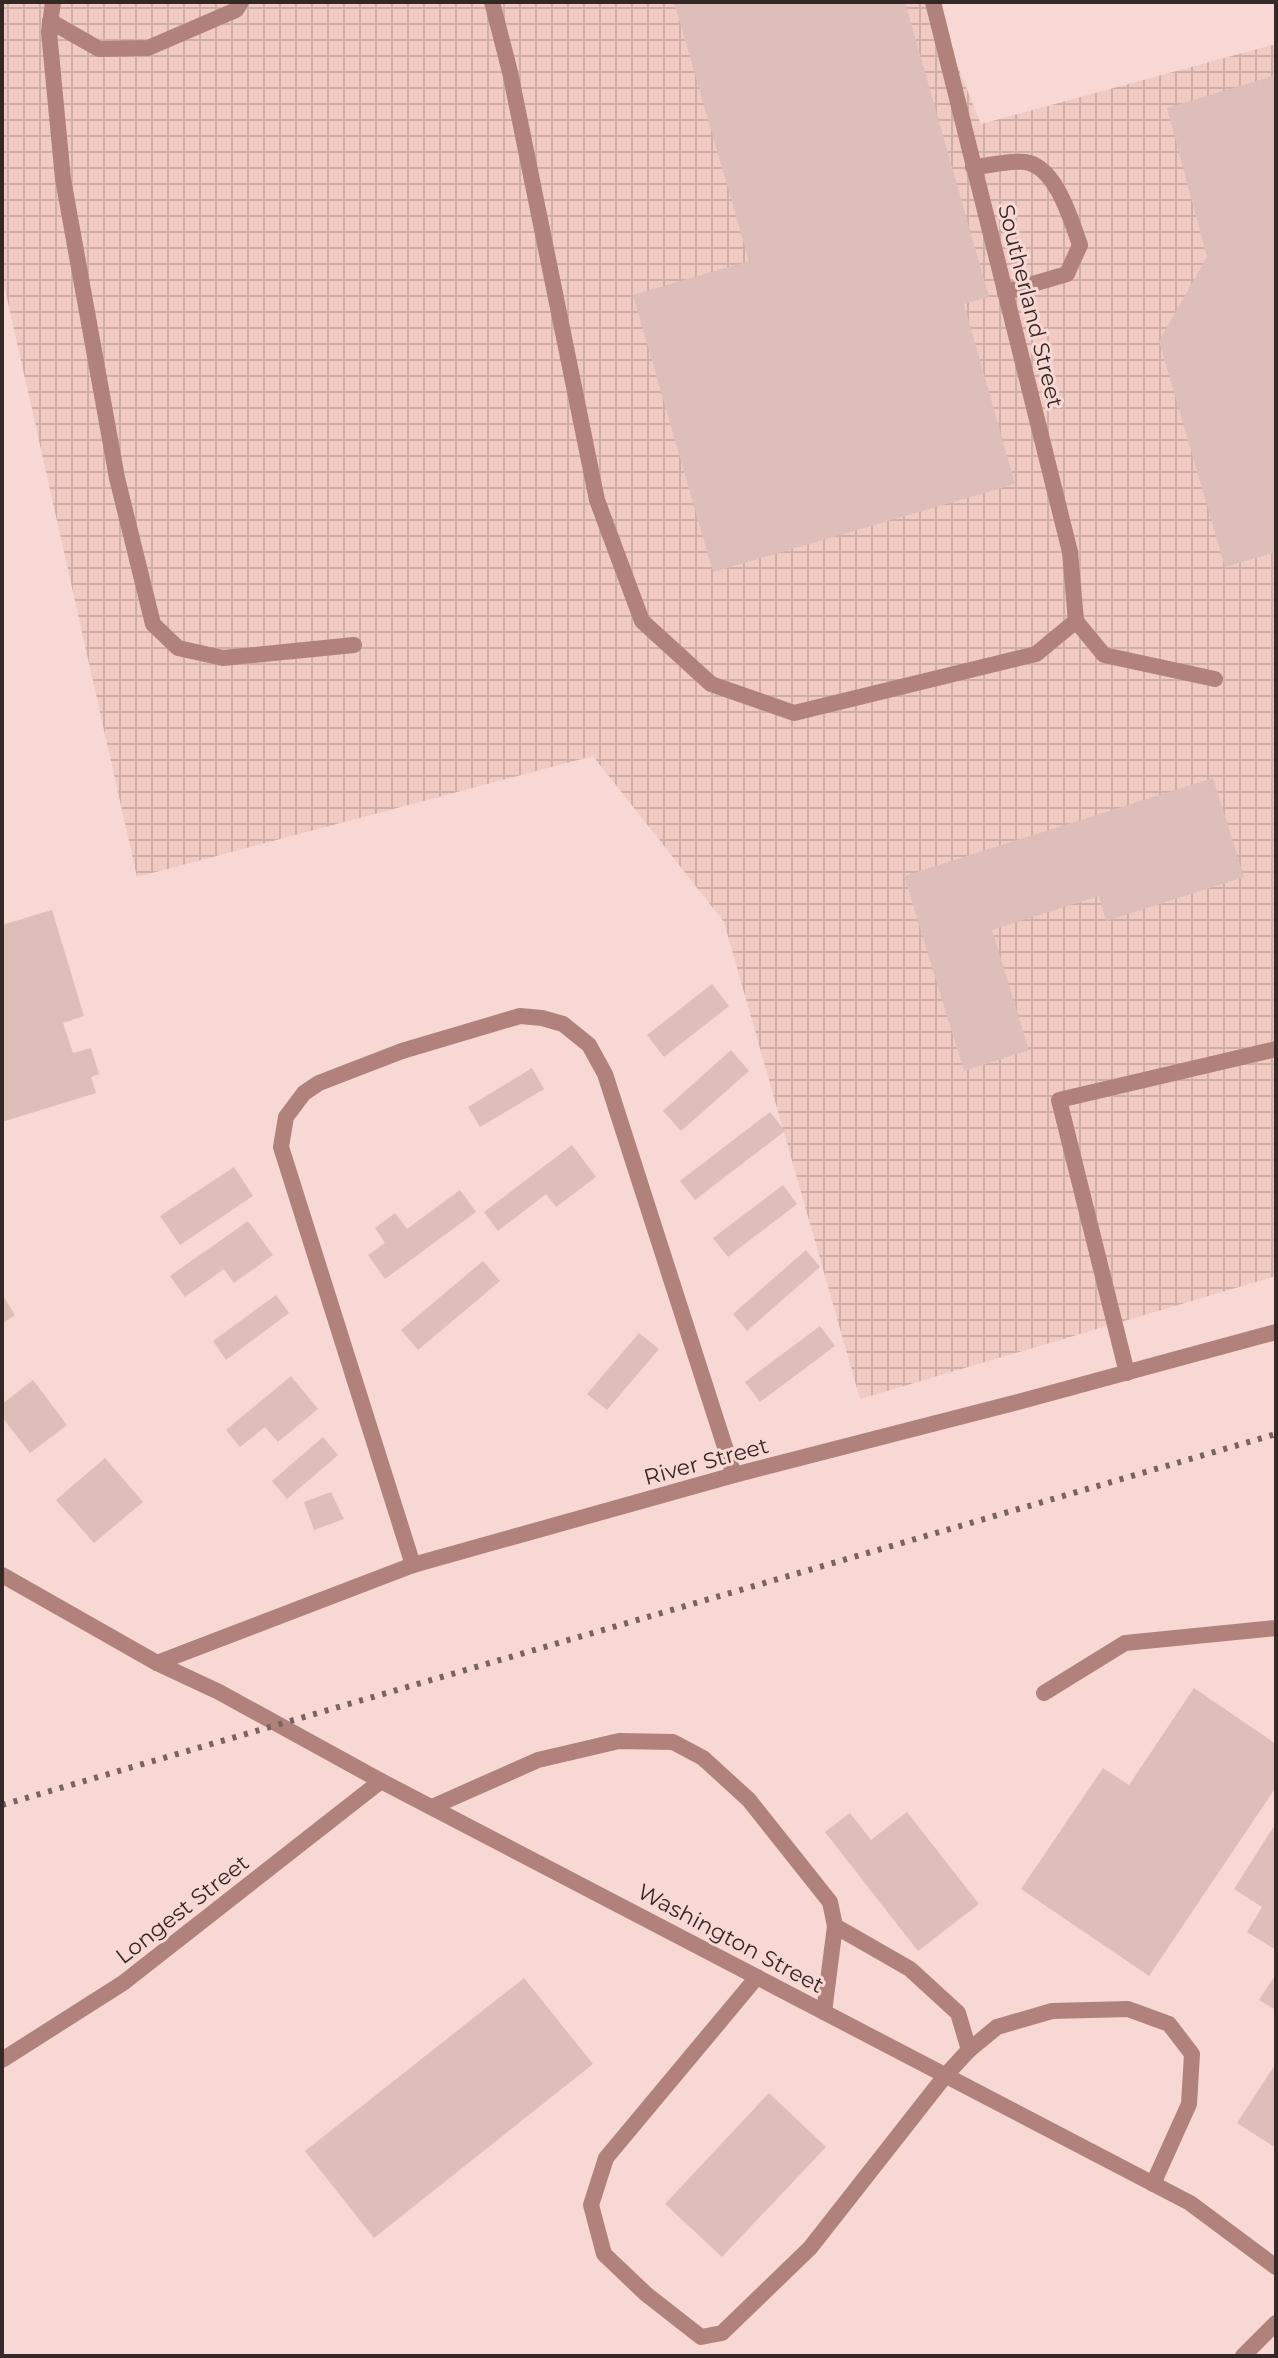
<svg xmlns="http://www.w3.org/2000/svg" width="1278" height="2358" viewBox="0 0 1278 2358" font-family="Montserrat,sans-serif">
<style>
.industrial{fill:url(#industrial-grid)}
.building{fill:#ddbeb9}
.lines{fill:none;stroke-linecap:round;stroke-linejoin:round}
.service{stroke:#b0827b;stroke-width:16}
.minor{stroke:#b0827b;stroke-width:16}
.tertiary{stroke:#b0827b;stroke-width:16}
.rail{stroke:#776462;stroke-width:6;stroke-dasharray:4 8;stroke-linecap:butt}
.labels{text-anchor:middle;stroke-width:6;stroke-linejoin:round;paint-order:stroke}
.street-label{font-size:22px;fill:#352928;stroke:#f8d8d4}
</style>
<defs>
<pattern id="industrial-grid" width="8" height="8" patternUnits="userSpaceOnUse" patternTransform="scale(2)"><rect width="8" height="8" fill="#f1cac4"/><path d="M0 4h8M4 0v8" fill="none" stroke="#cfaea8"/></pattern>
</defs>
<rect width="100%" height="100%" fill="#f8d8d4"/>
<path class="industrial" d="M2,2h930l49,122 295,-80v1232l-416,123 -136,-477 -131,-166 -456,121 -135,-601z"/>
<g class="building">
<path d="M674,2h231l84,295 -25,7 51,180 -302,88 -80,-277 116,-34z"/>
<path d="M1276,75v477l-51,15 -66,-226 48,-84 -40,-149z"/>
<path d="M1213,778l31,99 -138,44 -7,-25 -107,34 37,120 -65,21 -60,-195z"/>
<path d="M52,910l32,106 -21,7 10,30 18,-5 8,26 -8,3 5,16 -94,29v-197z"/>
<path d="M712,984l17,22 -65,51 -17,-22z"/>
<path d="M731,1050l18,21 -68,60 -18,-20z"/>
<path d="M532,1068l12,21 -64,38 -12,-20z"/>
<path d="M770,1112l15,19 -90,69 -15,-19z"/>
<path d="M572,1145l24,32 -40,30 -10,-13 -48,37 -14,-19z"/>
<path d="M234,1167l19,29 -73,49 -20,-29z"/>
<path d="M783,1185l14,19 -69,53 -15,-19z"/>
<path d="M460,1190l16,22 -91,67 -17,-24 17,-12 -10,-15 20,-15 12,16z"/>
<path d="M248,1221l25,34 -39,28 -10,-14 -39,28 -15,-21z"/>
<path d="M806,1250l14,17 -73,64 -14,-17z"/>
<path d="M483,1261l17,20 -82,69 -17,-20z"/>
<path d="M2,1294l13,21 -13,9z"/>
<path d="M276,1295l13,18 -63,47 -13,-19z"/>
<path d="M820,1326l15,20 -75,56 -15,-20z"/>
<path d="M639,1333l20,16 -52,61 -20,-16z"/>
<path d="M291,1376l27,33 -40,33 -13,-15 -25,20 -14,-17z"/>
<path d="M33,1380l34,45 -37,28 -28,-36v-13z"/>
<path d="M323,1437l15,18 -51,44 -15,-18z"/>
<path d="M105,1458l38,44 -49,41 -38,-43z"/>
<path d="M331,1492l13,27 -30,11 -10,-28z"/>
<path d="M1194,1688l82,56v43l-127,189 -128,-87 82,-121 26,17z"/>
<path d="M907,1812l72,92 -61,47 -93,-119 25,-19 21,27z"/>
<path d="M1276,1823v127l-29,-18 15,-25 -28,-18z"/>
<path d="M1276,1974v36l-17,-10z"/>
<path d="M524,1978l69,86 -219,174 -69,-87z"/>
<path d="M1276,2063v85l-39,-25z"/>
<path d="M769,2093l57,54 -104,110 -57,-53z"/>
</g>
<g class="lines">
<g class="service">
<path d="M53,2l-4,30 14,147 54,299 36,146 25,24 45,10 131,-13"/>
<path d="M492,2l18,70 87,428 45,121 69,63 83,29 242,-59 40,-33 28,34 111,24"/>
<path d="M50,21l49,28 49,-1 88,-38 5,-8"/>
<path d="M973,167c16,-1 36,-7 52,-5 31,4 46,58 55,83l-13,29 -62,18"/>
<path d="M1127,1373l-68,-273 217,-51"/>
<path d="M413,1565l-132,-418 5,-30 18,-24 15,-10 83,-32 118,-35 22,2 21,6 26,21 16,29 129,401"/>
<path d="M1044,1693l81,-50 151,-15"/>
<path d="M432,1807l106,-47 81,-19 54,1 30,16 46,42 81,102 5,24 -11,86"/>
<path d="M835,1926l75,43 48,44 11,37"/>
<path d="M757,1977l-151,181 -15,47 13,49 42,40 55,43 21,-4 88,-85 135,-172 24,-26 28,-23 55,-16 76,-2 41,15 23,30 -3,50 -36,80"/>
</g>
<g class="minor">
<path d="M933,2l137,550 6,69"/>
<path d="M157,1663l256,-98 321,-90 280,-72 262,-71"/>
<path d="M2,2060l121,-77 258,-202"/>
<path d="M1243,2356l33,-33"/>
</g>
<path class="tertiary" d="M2,1575l155,88 62,29 162,89 809,422 86,64"/>
<path class="rail" d="M2,1805l1274,-371"/>
</g>
<g class="labels">
<g class="street-label">
<text transform="translate(1031 306) rotate(76)" y="8">Southerland Street</text>
<text transform="translate(706 1461) rotate(-15)" y="8">River Street</text>
<text transform="translate(182 1909) rotate(-38)" y="8">Longest Street</text>
<text transform="translate(731 1938) rotate(28)" y="8">Washington Street</text>
</g>
</g>
<rect width="1278" height="2358" fill="none" stroke="#352928" stroke-width="8"/>
</svg>
